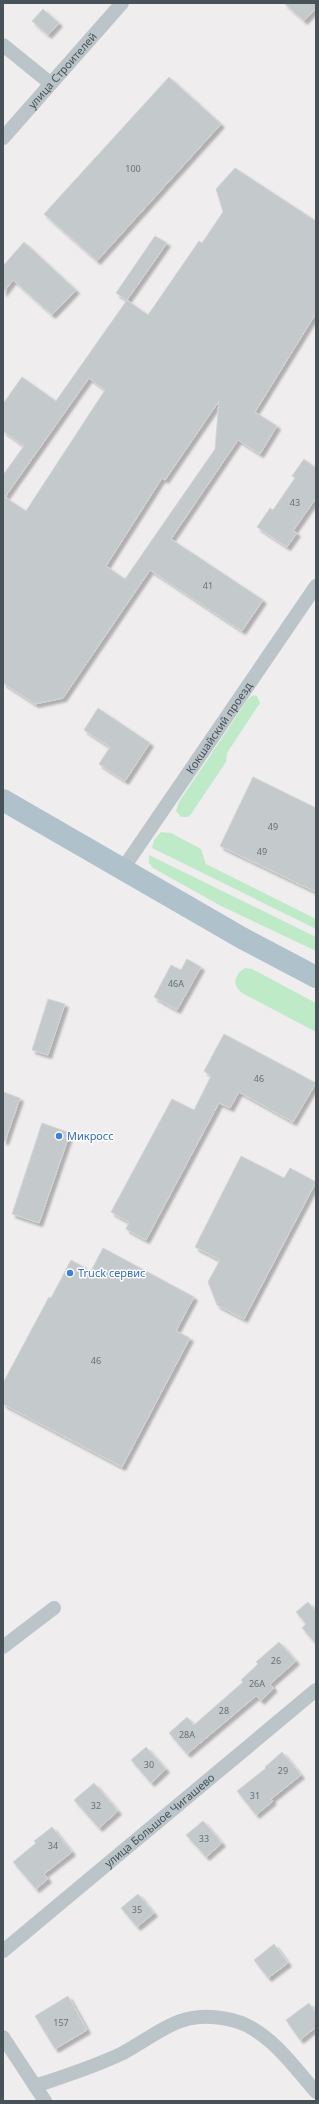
<svg xmlns="http://www.w3.org/2000/svg" width="319" height="2104" viewBox="0 0 319 2104" font-family="'Noto Sans',sans-serif">
<style>
.green{fill:#bfeac8}
.building{fill:#c4c9cc;stroke:#d2d5d8;fill-rule:evenodd;filter:url(#shadow)}
.lines{fill:none;stroke-linecap:round;stroke-linejoin:round}
.minor{stroke:#bac4c9;stroke-width:14}
.primary{stroke:#afc1ca;stroke-width:22}
.shop-dot{fill:#3f7fe0;stroke:#fff;stroke-width:1.5}
.labels{text-anchor:middle;stroke-width:3;stroke-linejoin:round;paint-order:stroke}
.number-label{font-size:9px;fill:#667076}
.street-label{font-size:11px;fill:#475359;stroke:#fff}
.shop-label{font-size:11px;fill:#366cbe;stroke:#fff;text-anchor:start}
</style>
<defs>
<filter id="shadow"><feDropShadow dx="3.5" dy="3.5" stdDeviation="1" flood-color="#0004"/></filter>
</defs>
<rect width="100%" height="100%" fill="#f0edee"/>
<g class="green">
<path d="M253,695l4,1 3,7 -33,50 -1,9 -35,52 -3,3h-7l-5,-6 3,-9 69,-103z"/>
<path d="M161,832l10,1 30,16 5,15 110,55v10l-164,-81 2,-8z"/>
<path d="M149,855l167,82v14l-95,-45 -68,-38 -4,-5z"/>
<path d="M245,968l7,1 64,34v29l-74,-39 -5,-5 -2,-7 4,-9z"/>
</g>
<g class="building">
<path d="M284,3h32v5l-12,13z"/>
<path d="M43,9l16,14 -11,12 -16,-14z"/>
<path d="M169,77l52,47 -124,137 -53,-47z"/>
<path d="M235,168l81,53v92l-61,99 22,14 -17,28 -22,-14 -67,99 92,61 -21,31 -92,-61 -87,128 -28,6 -32,-21v-208l21,-29 -21,-15v-27l19,-27 34,24 71,-101 21,15 51,-74 3,2 21,-31 -7,-23zM89,378l16,12 -79,121 -21,-14zM219,401l-4,48 -90,130 -19,-13 56,-88 3,2z"/>
<path d="M155,236l12,7 -40,57 -11,-7z"/>
<path d="M24,242l52,48 -24,25 -39,-35 -10,13v-27z"/>
<path d="M304,459l12,9v30l-23,33 4,2 -10,14 -30,-20 13,-19 3,2 22,-32 -3,-2z"/>
<path d="M98,708l52,35 -25,38 -26,-17 11,-17 -26,-17z"/>
<path d="M253,777l63,31v84l-96,-46z"/>
<path d="M187,959l14,8 -24,43 -23,-13 17,-32 10,5z"/>
<path d="M48,999l17,5 -17,51 -16,-5z"/>
<path d="M224,1034l92,49 -23,39 -54,-30 -9,16 -11,-5 -73,137 -20,-11 3,-7 -18,-10 61,-113 22,11 17,-34 -7,-5z"/>
<path d="M3,1092l17,6 -15,43h-2z"/>
<path d="M42,1123l28,10 -31,90 -27,-9z"/>
<path d="M241,1156l43,22 6,-10 26,14 -72,137 -27,-14 -9,-23 12,-22 -25,-13z"/>
<path d="M103,1248l91,49 -18,34 14,7 -68,129 -119,-63v-21l46,-86 2,1 20,-38 20,11z"/>
<path d="M308,1602l8,10v32l-14,-16 4,-4 -10,-12z"/>
<path d="M279,1642l17,19 -26,23 4,4 -13,13 -5,-5 -69,58 -18,-21 18,-16 7,8 49,-43 -2,-2 17,-16 -2,-2z"/>
<path d="M146,1747l20,22 -15,14 -20,-23z"/>
<path d="M282,1752l19,23 -30,24 2,2 -17,14 -19,-24 29,-23 -1,-1z"/>
<path d="M94,1783l24,28 -19,17 -25,-28z"/>
<path d="M203,1821l19,22 -16,14 -20,-22z"/>
<path d="M52,1827l20,25 -28,22 4,5 -12,10 -23,-27 23,-19 -2,-2z"/>
<path d="M138,1894l16,19 -17,14 -16,-19z"/>
<path d="M274,1944l14,19 -20,15 -14,-18z"/>
<path d="M68,1996l19,34 -32,19 -20,-33z"/>
<path d="M309,2003l7,10v14l-16,13 -14,-20z"/>
</g>
<g class="lines">
<g class="minor">
<path d="M3,45l47,38"/>
<path id="s1" d="M3,138l119,-135"/>
<path id="s2" d="M122,870l194,-284"/>
<path d="M3,1647l51,-39"/>
<path id="s3" d="M3,1951l313,-261"/>
<path d="M3,2037l42,64"/>
<path d="M35,2086c30,-10 59,-19 88,-33 17,-9 44,-29 61,-33 19,-6 45,-3 62,5 29,14 49,43 70,67"/>
</g>
<path class="primary" d="M3,800l239,138 74,39"/>
</g>
<g class="shop-dot">
<circle cx="59" cy="1136" r="4"/>
<circle cx="70" cy="1273" r="4"/>
</g>
<g class="labels">
<g class="number-label">
<text x="133" y="172">100</text>
<text x="295" y="506">43</text>
<text x="208" y="589">41</text>
<text x="273" y="830">49</text>
<text x="262" y="855">49</text>
<text x="176" y="987">46А</text>
<text x="259" y="1082">46</text>
<text x="96" y="1364">46</text>
<text x="276" y="1664">26</text>
<text x="257" y="1687">26А</text>
<text x="224" y="1714">28</text>
<text x="187" y="1738">28А</text>
<text x="149" y="1768">30</text>
<text x="283" y="1774">29</text>
<text x="255" y="1799">31</text>
<text x="96" y="1809">32</text>
<text x="204" y="1842">33</text>
<text x="53" y="1849">34</text>
<text x="137" y="1913">35</text>
<text x="61" y="2026">157</text>
</g>
<g class="street-label">
<text dy="4" stroke="none"><textPath href="#s1" startOffset="90">улица Строителей</textPath></text>
<text dy="4" stroke="none"><textPath href="#s2" startOffset="172">Кокшайский проезд</textPath></text>
<text dy="4" stroke="none"><textPath href="#s3" startOffset="204">улица Большое Чигашево</textPath></text>
</g>
<g class="shop-label">
<text x="67" y="1140">Микросс</text>
<text x="78" y="1277">Truck сервис</text>
</g>
</g>
<rect width="319" height="2104" fill="none" stroke="#475359" stroke-width="8"/>
</svg>
